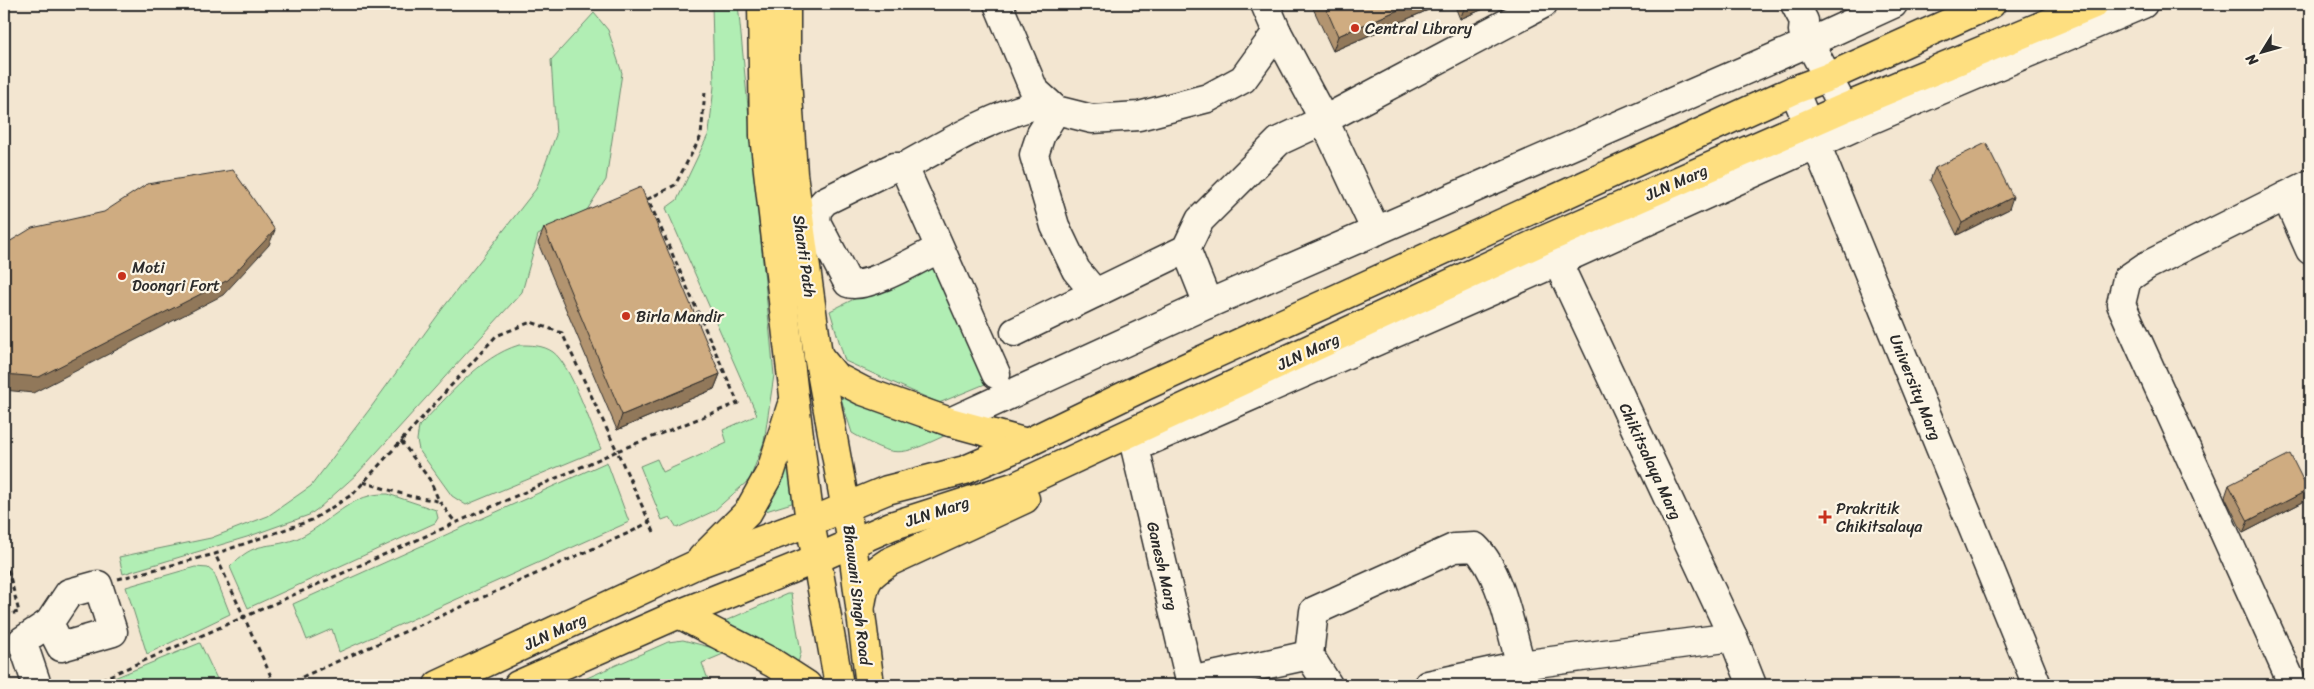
<svg xmlns="http://www.w3.org/2000/svg" width="2314" height="689" viewBox="0 0 2314 689" font-family="Sriracha,sans-serif">
<style>
.green{fill:#b1eeb4;stroke:#6e8c70}
.lines{fill:none;stroke-linecap:round;stroke-linejoin:round}
.minor-casing{stroke:#2b2b2b;stroke-width:31}
.major-casing{stroke:#2b2b2b;stroke-width:31}
.path{stroke:#2b2b2b;stroke-width:3;stroke-dasharray:5 4;stroke-linecap:butt}
.minor{stroke:#fcf5e5;stroke-width:28}
.major{stroke:#fedf80;stroke-width:28}
.wall{fill:#b2946f;stroke:#2b2b2b}
.shaded-wall{fill:#91785a;stroke:#2b2b2b}
.building{fill:#cfac81;stroke:#2b2b2b}
.poi-dot{fill:#c8321e;stroke:#fcf5e5;stroke-width:2}
.labels{text-anchor:middle;stroke-width:4.5;stroke-linejoin:round;paint-order:stroke}
.poi-label{font-size:16px;fill:#2b2b2b;stroke:#fcf5e5;text-anchor:start}
.street-label{font-size:16px;fill:#2b2b2b;stroke:#fcf5e5}
</style>
<rect width="100%" height="100%" fill="#f3e6d1"/>
<filter id="ink" filterUnits="userSpaceOnUse"><feTurbulence type="fractalNoise" baseFrequency=".02" numOctaves="2"/><feDisplacementMap in="SourceGraphic" scale="10" xChannelSelector="R" yChannelSelector="G"/><feConvolveMatrix kernelMatrix="1 2 1 2 8 2 1 2 1" color-interpolation-filters="sRGB"/></filter>
<g filter="url(#ink)">
<g class="green">
<path d="M712,4h26l36,371 -10,67 -14,37 -36,32 -37,17 -7,-11 -8,3 -22,-54 17,-7 6,13 64,-29 -4,-13 34,-15 -91,-207 11,-8 32,-67 5,-47z"/>
<path d="M594,13l14,17 14,43 -16,107 -19,30 -49,25 -16,57 -165,182 -38,34 -10,7 -62,22 -124,37 -4,-17 92,-19 57,-22 43,-30 58,-76 74,-102 93,-119 20,-54 -5,-75z"/>
<path d="M922,265l18,5 50,112 -51,21 -94,-42 -15,-50z"/>
<path d="M519,345c12,0 24,0 34,7 18,13 38,74 48,97l-135,56 -14,-9 -33,-46 -2,-10 2,-14c28,-28 60,-69 100,-81z"/>
<path d="M838,389l32,18 74,29c-45,21 -49,22 -92,-3z"/>
<path d="M796,440l-4,63 -36,11z"/>
<path d="M607,462l22,60 -290,130 -7,-23 -25,11 -14,-36z"/>
<path d="M388,494l48,16 2,8 -3,5 -187,85 -18,-41c26,-28 36,-17 66,-28 25,-10 48,-37 73,-43 6,-2 13,-2 19,-2z"/>
<path d="M195,567l13,1 6,5 16,41 -83,40 -21,-67z"/>
<path d="M787,594h4l10,58 -3,11 -80,-39z"/>
<path d="M683,640l45,12 -26,11 8,22h-132v-3l90,-40z"/>
<path d="M200,643l17,36 -12,6h-108z"/>
</g>
<g class="lines">
<g class="minor-casing">
<g id="minor">
<path d="M998,4l36,86 22,20 36,9 47,-3 69,-18 35,-19 34,-47"/>
<path d="M1265,4l12,28 47,88 52,111"/>
<path d="M1795,4l9,17 -1,10 41,77"/>
<path d="M1794,90l243,595"/>
<path d="M1056,110l-15,24 -7,21 21,71 21,44 19,23"/>
<path d="M904,167c47,-26 91,-53 143,-65"/>
<path d="M2286,196l24,54"/>
<path d="M1550,246l183,391 19,48"/>
<path d="M940,248c-18,9 -75,43 -92,35l-32,-61 1,-12 8,-9 69,-34h10l92,207"/>
<path d="M1186,249l22,55"/>
<path d="M1015,332l171,-83 14,-29 79,-79 45,-21 219,-116"/>
<path d="M950,422l258,-118 602,-262 83,-38"/>
<path d="M1190,681l119,-26"/>
<path d="M37,685l-15,-44 27,-18 20,-30 29,-8 15,47 -52,15 -12,-24"/>
<path d="M1191,685l-56,-238 422,-185 313,-142 273,-116"/>
<path d="M1328,685l-19,-30 5,-44 140,-63 21,-1c27,26 35,82 46,118"/>
<path d="M1428,685l93,-20 212,-28"/>
<path d="M2293,685l-172,-381 6,-25 19,-13 164,-82"/>
</g>
</g>
<g class="major-casing">
<g id="major">
<path d="M762,4l2,132 30,260 16,126 29,163"/>
<path d="M786,4v59l7,111 25,181 34,188 18,142"/>
<path d="M818,355l18,22 27,14 87,31 77,21"/>
<path d="M702,558l46,-46 23,-41 20,-64"/>
<path d="M861,605c4,-26 7,-29 28,-43l136,-63"/>
<path d="M679,614l94,49 34,22"/>
<path d="M438,685l257,-120 115,-43 77,-32 78,-20 62,-27 118,-57 649,-296 35,-13 162,-73"/>
<path d="M518,685l161,-71 137,-55 75,-33 125,-40 530,-247 298,-131 250,-104"/>
</g>
</g>
<g class="path">
<path d="M401,441l29,39 9,21 16,21"/>
<path d="M363,482l46,14 29,5"/>
<path d="M654,532l-37,-81 121,-48 -90,-204 27,-14 26,-49 4,-44"/>
<path d="M118,579l97,-25 97,-34 41,-26 143,-158 35,-14 31,11 55,118 -373,166 -29,-63"/>
<path d="M4,615l15,-3 -11,-43"/>
<path d="M302,677l329,-145 18,-10"/>
<path d="M93,683l151,-66 31,68"/>
</g>
<use href="#minor" class="minor"/>
<use href="#major" class="major"/>
</g>
<g class="wall">
<path d="M1311,4h131l-109,47z"/>
<path d="M1454,4h41l-35,15z"/>
<path d="M1935,168l74,41 -52,26 -27,-55z"/>
<path d="M544,228l176,146 -6,15 -97,41 -79,-187z"/>
<path d="M2229,485l79,5 -5,12 -60,31 -18,-36z"/>
</g>
<g class="shaded-wall">
<path d="M1412,4h30l-109,47 5,-15z"/>
<path d="M1466,4h29l-35,15z"/>
<path d="M2013,197l-4,12 -52,26 5,-12z"/>
<path d="M275,230l-6,15 -46,50 -190,98 -29,-3v-16z"/>
<path d="M720,374l-6,15 -97,41 5,-15z"/>
<path d="M2308,490l-5,12 -60,31 5,-12z"/>
</g>
<g class="building">
<path d="M1324,4h88l-74,32z"/>
<path d="M1986,143l27,54 -51,26 -27,-55z"/>
<path d="M233,170l42,60 -47,50 -189,97 -35,-3v-129l28,-17 72,-16 43,-28z"/>
<path d="M641,187l79,187 -98,41 -78,-187z"/>
<path d="M2290,454l18,36 -60,31 -19,-36z"/>
</g>
</g>
<g class="poi-dot">
<circle cx="1355" cy="28" r="5"/>
<circle cx="122" cy="276" r="5"/>
<circle cx="626" cy="316" r="5"/>
<path d="M1822.5 509.5h5v5h5v5h-5v5h-5v-5h-5v-5h5z"/>
</g>
<g class="labels">
<g class="poi-label">
<text x="1365" y="34">Central Library</text>
<text x="132" y="273">Moti<tspan x="132" dy="18">Doongri Fort</tspan></text>
<text x="636" y="322">Birla Mandir</text>
<text x="1836" y="514">Prakritik<tspan x="1836" dy="18">Chikitsalaya</tspan></text>
</g>
<g class="street-label">
<text transform="translate(1676 182) rotate(-24)" y="6">JLN Marg</text>
<text transform="translate(805 256) rotate(82)" y="6">Shanti Path</text>
<text transform="translate(1308 351) rotate(-25)" y="6">JLN Marg</text>
<text transform="translate(1916 387) rotate(68)" y="6">University Marg</text>
<text transform="translate(1651 461) rotate(65)" y="6">Chikitsalaya Marg</text>
<text transform="translate(937 511) rotate(-18)" y="6">JLN Marg</text>
<text transform="translate(1163 566) rotate(77)" y="6">Ganesh Marg</text>
<text transform="translate(858 595) rotate(83)" y="6">Bhawani Singh Road</text>
<text transform="translate(555 631) rotate(-25)" y="6">JLN Marg</text>
</g>
</g>
<rect width="2314" height="689" fill="none" stroke="#fcf5e5" stroke-width="20"/>
<rect x="10" y="10" width="2294" height="669" fill="none" stroke="#2b2b2b" stroke-width="2" filter="url(#ink)"/>
<g transform="translate(2262 52) rotate(233)" stroke="#fcf5e5" stroke-width="4" paint-order="stroke">
<path d="M0-4L9 19L0 12L-9 19Z" fill="#2b2b2b"/>
<text y="-8" font-size="14" font-weight="bold" text-anchor="middle" fill="#2b2b2b">N</text>
</g>
</svg>
